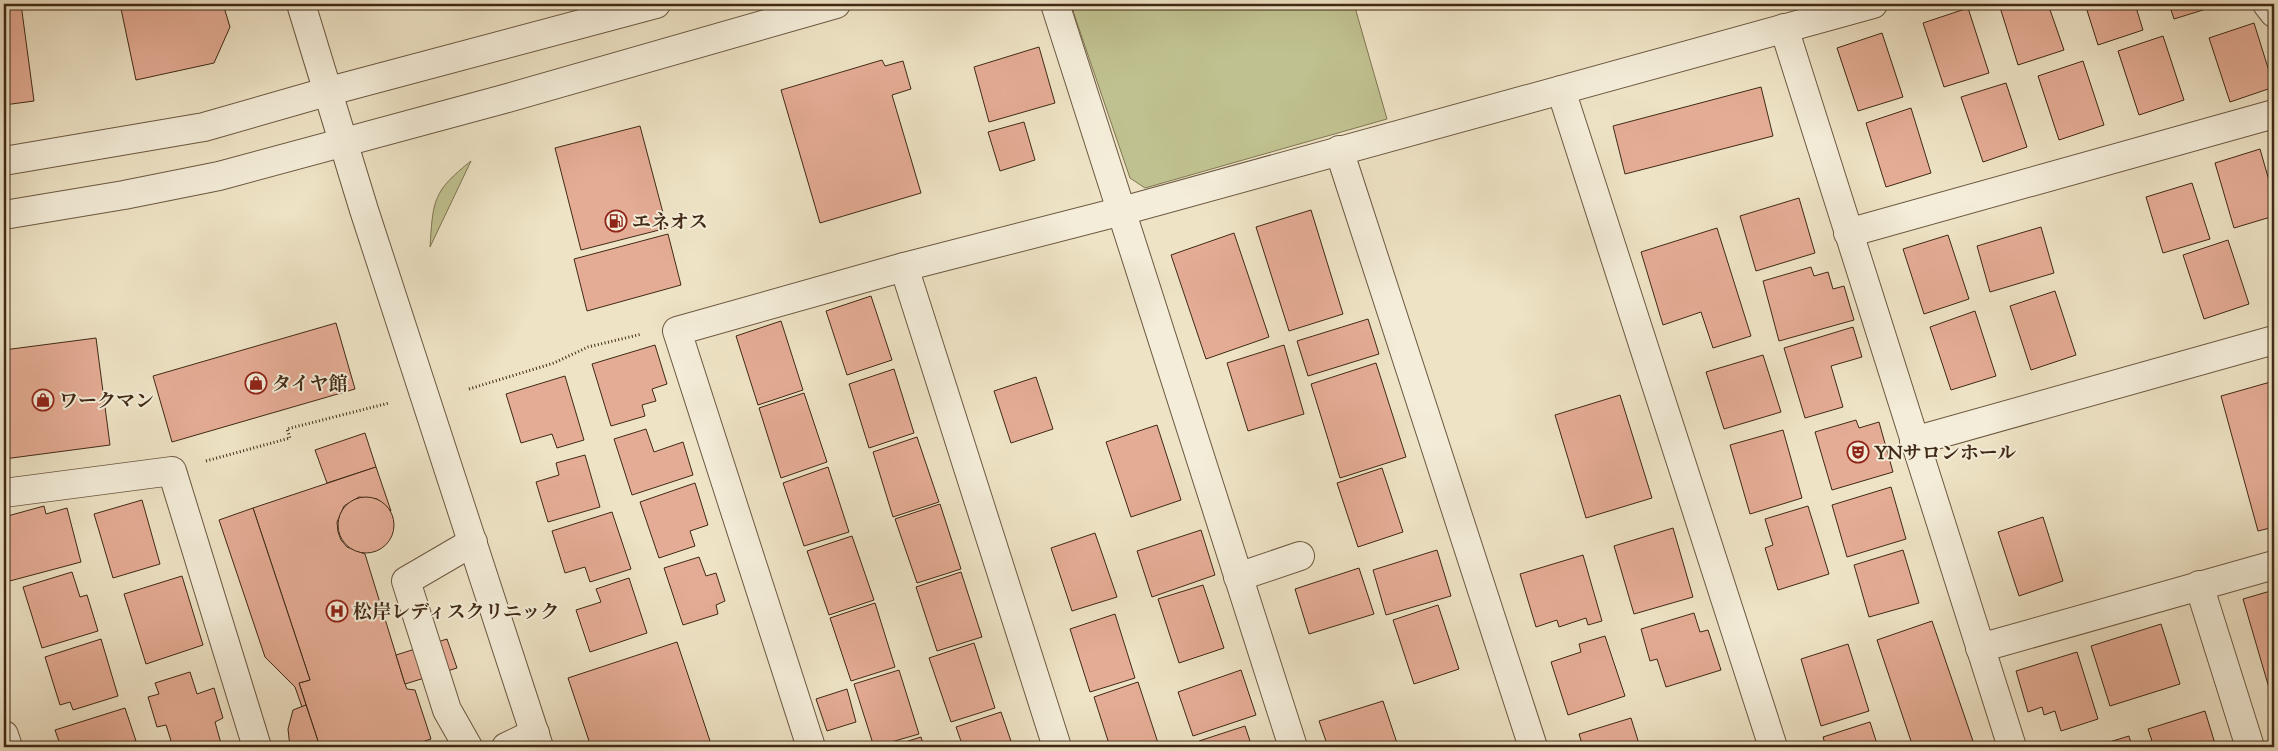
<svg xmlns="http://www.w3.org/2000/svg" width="2278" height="751" viewBox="0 0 2278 751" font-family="'Sorts Mill Goudy','Noto Serif JP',serif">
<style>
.green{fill:#c0c190;stroke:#807552}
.building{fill:#e5ac95;stroke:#402915}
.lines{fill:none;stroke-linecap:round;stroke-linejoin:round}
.minor-casing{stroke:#6c5841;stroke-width:30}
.path{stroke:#402915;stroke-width:3;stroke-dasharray:1 2.5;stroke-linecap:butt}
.minor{stroke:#f4edd9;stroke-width:28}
.labels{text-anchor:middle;stroke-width:4;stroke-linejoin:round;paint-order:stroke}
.poi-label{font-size:19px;font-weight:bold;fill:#402915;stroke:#f4edd9;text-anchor:start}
</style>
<rect width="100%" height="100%" fill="#eee3c5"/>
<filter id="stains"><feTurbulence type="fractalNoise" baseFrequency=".004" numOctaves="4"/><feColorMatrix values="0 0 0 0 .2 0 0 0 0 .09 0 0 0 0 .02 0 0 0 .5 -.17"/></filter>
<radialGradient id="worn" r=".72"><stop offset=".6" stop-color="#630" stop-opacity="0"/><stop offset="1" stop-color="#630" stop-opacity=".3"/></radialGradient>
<g class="green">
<path d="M1078,4h276l33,115 -242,69 -15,-10 -57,-167z"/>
<path d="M471,161l-41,86c3,-47 3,-56 41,-86z"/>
</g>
<g class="building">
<path d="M4,4h17l13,97 -30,4z"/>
<path d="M120,4h103l7,23 -16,36 -78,17z"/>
<path d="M1999,4h49l16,46 -46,15z"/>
<path d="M2085,4h50l8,26 -45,15z"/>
<path d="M2169,4h49l1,1 -45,14z"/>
<path d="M1968,8l21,65 -45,14 -21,-64z"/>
<path d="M2254,23l20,64 -44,15 -21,-64z"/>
<path d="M1882,33l21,64 -45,14 -21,-63z"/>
<path d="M2163,36l21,64 -45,15 -21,-64z"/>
<path d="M1039,47l16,56 -66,19 -15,-55z"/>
<path d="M882,60l3,6 18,-5 8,28 -19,6 29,98 -101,30 -39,-133z"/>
<path d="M2083,61l21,64 -45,15 -21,-64z"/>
<path d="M2006,83l21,64 -44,15 -22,-65z"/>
<path d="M1761,87l12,49 -148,38 -12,-48z"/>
<path d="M1911,108l20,65 -45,14 -20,-64z"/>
<path d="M1024,122l11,38 -35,11 -12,-39z"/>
<path d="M640,126l27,102 -86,22 -26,-102z"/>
<path d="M2260,149l14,49v18l-40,12 -19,-65z"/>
<path d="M2192,183l18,56 -47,14 -17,-56z"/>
<path d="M1799,198l16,55 -59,18 -16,-55z"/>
<path d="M1311,210l32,104 -54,17 -33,-104z"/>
<path d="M2041,227l13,46 -64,19 -13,-46z"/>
<path d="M1717,228l34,108 -38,12 -12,-36 -38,13 -22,-73z"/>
<path d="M1234,233l35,104 -63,22 -35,-104z"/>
<path d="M668,234l13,51 -94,26 -13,-52z"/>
<path d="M1948,235l21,64 -45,15 -21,-65z"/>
<path d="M2228,240l21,64 -45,15 -21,-64z"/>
<path d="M1811,267l3,9 14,-4 5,17 11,-3 10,34 -75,21 -16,-60z"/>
<path d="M2055,291l21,64 -45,15 -21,-64z"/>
<path d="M871,296l21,64 -45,15 -21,-64z"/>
<path d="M1975,311l21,65 -45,14 -21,-63z"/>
<path d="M1368,319l11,35 -71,22 -11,-35z"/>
<path d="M781,321l22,69 -45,15 -22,-69z"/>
<path d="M336,323l19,66 -183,53 -19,-66z"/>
<path d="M1853,327l9,30 -31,9 12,41 -38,11 -21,-70z"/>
<path d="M96,338l14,107 -106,14v-109z"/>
<path d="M655,345l12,39 -15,5 4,12 -14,4 3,11 -34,10 -19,-62z"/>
<path d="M1284,345l20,69 -56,17 -21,-68z"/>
<path d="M1763,355l18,57 -57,17 -18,-57z"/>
<path d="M1376,363l30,94 -66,21 -29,-94z"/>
<path d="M894,369l20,64 -45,15 -20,-64z"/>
<path d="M565,376l19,64 -27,8 -5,-14 -31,9 -15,-49z"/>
<path d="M1036,377l17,52 -42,14 -17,-52z"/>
<path d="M2274,381v146l-16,4 -37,-135z"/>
<path d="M804,393l23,69 -46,16 -22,-70z"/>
<path d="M1620,395l32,103 -66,20 -31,-103z"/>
<path d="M1856,420l3,8 20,-6 14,50 -61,18 -17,-58z"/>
<path d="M1157,425l24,75 -50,17 -25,-75z"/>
<path d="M646,429l8,23 29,-10 10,33 -61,20 -18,-56z"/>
<path d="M1783,430l19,68 -52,16 -20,-69z"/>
<path d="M365,433l11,34 -49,16 -12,-33z"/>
<path d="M917,437l22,65 -46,15 -20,-65z"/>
<path d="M585,455l15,52 -52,15 -12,-40 23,-7 -3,-12z"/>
<path d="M376,467l15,44 -14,-12 -18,-2 -15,9 -7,16 1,10 3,8 6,7 18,7 40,130 2,5 8,1 16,49 -25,8h-86l-21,-64 11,-3 -57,-172z"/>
<path d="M828,467l21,65 -45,14 -21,-63z"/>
<path d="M1382,468l21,64 -45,15 -21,-64z"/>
<path d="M695,483l13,42 -18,6 5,15 -36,12 -19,-56z"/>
<path d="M1891,487l15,52 -59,18 -15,-52z"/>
<circle cx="366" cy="525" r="28"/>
<path d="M142,500l18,64 -47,14 -19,-64z"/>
<path d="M940,504l21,65 -44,14 -22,-64z"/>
<path d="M44,506l2,8 21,-6 14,54 -75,20 -2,-7v-58z"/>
<path d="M1808,506l21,68 -51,16 -13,-42 8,-3 -8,-26z"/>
<path d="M253,508l57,172 -11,3 7,22 -4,2 -7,-20 -30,-30 -46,-137z"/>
<path d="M612,512l19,57 -41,13 -5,-15 -20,6 -13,-42z"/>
<path d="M2043,517l20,64 -44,15 -21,-64z"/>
<path d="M1673,528l20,69 -59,17 -20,-68z"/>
<path d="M1201,530l14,45 -63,22 -15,-46z"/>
<path d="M1095,533l22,64 -45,14 -21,-63z"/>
<path d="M852,536l22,64 -45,15 -22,-64z"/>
<path d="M1437,550l14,46 -65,19 -13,-45z"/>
<path d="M1903,550l16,53 -50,14 -15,-52z"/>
<path d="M1583,555l19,66 -14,4 -2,-7 -27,9 -2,-7 -21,7 -16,-53z"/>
<path d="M699,557l7,19 10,-3 9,28 -9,4 2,9 -35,11 -19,-57z"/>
<path d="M1359,568l15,46 -65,20 -14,-45z"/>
<path d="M72,572l8,25 7,-2 11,36 -56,17 -19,-61z"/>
<path d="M961,572l21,65 -45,14 -21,-64z"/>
<path d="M182,576l21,69 -57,19 -22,-70z"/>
<path d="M629,578l18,55 -57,19 -14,-42 25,-8 -5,-13z"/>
<path d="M1203,585l21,63 -45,15 -21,-64z"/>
<path d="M2274,590v115l-31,-106z"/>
<path d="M875,603l20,64 -44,14 -21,-63z"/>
<path d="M1438,605l21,64 -45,15 -21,-64z"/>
<path d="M1694,613l6,19 8,-2 13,40 -55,17 -9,-28 -7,2 -9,-32z"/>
<path d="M1115,614l20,64 -45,14 -20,-63z"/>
<path d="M1932,621l43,126h-62l-36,-107z"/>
<path d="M2161,624l19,60 -70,22 -19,-60z"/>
<path d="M1605,636l20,60 -57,19 -17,-53 30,-10 -2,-8z"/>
<path d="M101,639l17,57 -45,14 -3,-8 -10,3 -15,-48z"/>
<path d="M447,639l10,29 -52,16 -9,-29z"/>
<path d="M677,642l35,105h-121l-23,-69z"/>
<path d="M974,643l21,65 -44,14 -22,-64z"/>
<path d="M1848,644l21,67 -48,15 -20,-67z"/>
<path d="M2077,652l21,67 -37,12 -6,-20 -11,4 -2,-8 -14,5 -12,-41z"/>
<path d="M899,670l20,64 -45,13 -20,-63z"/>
<path d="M1241,670l15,45 -63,21 -15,-44z"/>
<path d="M190,672l7,22 17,-6 9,30 -8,4 7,25h-49l-7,-22 -9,2 -9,-30 11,-3 -4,-11z"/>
<path d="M1138,682l21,64 -49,1 -16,-50z"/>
<path d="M847,689l9,33 -29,9 -11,-32z"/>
<path d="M1383,701l15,45 -70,1 -9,-26z"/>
<path d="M306,705l14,42h-30l-2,-18 5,-19z"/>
<path d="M125,708l13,39h-77l-6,-17z"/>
<path d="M2205,711l11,36h-62l-6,-18z"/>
<path d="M1001,712l12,35h-50l-7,-20z"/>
<path d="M1631,718l9,29h-57l-4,-13z"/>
<path d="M1870,722l8,25h-52l-3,-10z"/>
<path d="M1245,726l7,21h-50l-3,-6z"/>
<path d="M2129,736l3,11h-39z"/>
<path d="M921,737l3,10h-35z"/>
</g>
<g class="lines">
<g class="minor-casing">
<g id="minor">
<path d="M301,4l63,206 175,537"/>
<path d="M1055,4l238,743"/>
<path d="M2267,4l7,9"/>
<path d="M1784,28l228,719"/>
<path d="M1561,90l212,657"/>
<path d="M1339,150l194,597"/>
<path d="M4,161l200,-34 122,-35 330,-88"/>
<path d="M4,215l120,-20 95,-19 285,-77 332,-95"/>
<path d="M1848,233l426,-119"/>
<path d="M904,267l153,480"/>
<path d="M1914,441l360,-101"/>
<path d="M4,493l168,-22 85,276"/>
<path d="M1238,577l62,-21"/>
<path d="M2199,585l51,162"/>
<path d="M1980,648l294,-83"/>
<path d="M4,735l4,12"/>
<path d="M468,747l-21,-37 -41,-129 67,-39"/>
<path d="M506,747l29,-14"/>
<path d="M811,747l-134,-416 227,-64 218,-56 751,-207"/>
</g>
</g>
<g class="path">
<path d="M469,389l85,-26 34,-16 54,-13"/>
<path d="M206,461l84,-23 -3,-9 102,-26"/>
</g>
<use href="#minor" class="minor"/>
</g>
<defs>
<g id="fuel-ring" transform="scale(1.125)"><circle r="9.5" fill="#f4edd9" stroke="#8f2418" stroke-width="1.5"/><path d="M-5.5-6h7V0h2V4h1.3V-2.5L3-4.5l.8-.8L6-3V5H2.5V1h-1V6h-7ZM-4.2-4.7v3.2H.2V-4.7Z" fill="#8f2418"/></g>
<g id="shop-ring" transform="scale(1.125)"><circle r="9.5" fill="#f4edd9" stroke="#8f2418" stroke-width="1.5"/><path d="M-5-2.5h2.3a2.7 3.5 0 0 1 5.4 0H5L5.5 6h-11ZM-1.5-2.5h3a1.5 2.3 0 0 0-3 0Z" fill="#8f2418"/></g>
<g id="theatre-ring" transform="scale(1.125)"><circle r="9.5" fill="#f4edd9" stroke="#8f2418" stroke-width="1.5"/><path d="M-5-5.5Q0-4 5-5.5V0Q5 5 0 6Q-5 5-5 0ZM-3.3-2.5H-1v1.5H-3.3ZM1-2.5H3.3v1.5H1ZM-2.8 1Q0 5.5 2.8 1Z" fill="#8f2418"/></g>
<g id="hospital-ring" transform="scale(1.125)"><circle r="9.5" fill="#f4edd9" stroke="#8f2418" stroke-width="1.5"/><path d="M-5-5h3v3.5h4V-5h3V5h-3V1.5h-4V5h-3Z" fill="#8f2418"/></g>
</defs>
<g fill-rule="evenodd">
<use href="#fuel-ring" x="616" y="221"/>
<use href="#shop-ring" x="256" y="383"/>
<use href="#shop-ring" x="43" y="400"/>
<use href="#theatre-ring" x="1858" y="452"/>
<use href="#hospital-ring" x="337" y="611"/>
</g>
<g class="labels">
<g class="poi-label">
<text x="632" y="228">エネオス</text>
<text x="272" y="390">タイヤ館</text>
<text x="59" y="407">ワークマン</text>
<text x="1874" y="459">YNサロンホール</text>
<text x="353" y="618">松岸レディスクリニック</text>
</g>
</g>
<rect width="2278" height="751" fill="none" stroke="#eee3c5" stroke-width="20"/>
<rect x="5" y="5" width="2268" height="741" fill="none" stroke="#402915" stroke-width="2.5"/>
<rect x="10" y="10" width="2258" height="731" fill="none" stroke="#402915"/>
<rect width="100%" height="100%" filter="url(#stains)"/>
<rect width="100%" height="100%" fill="url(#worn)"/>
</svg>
